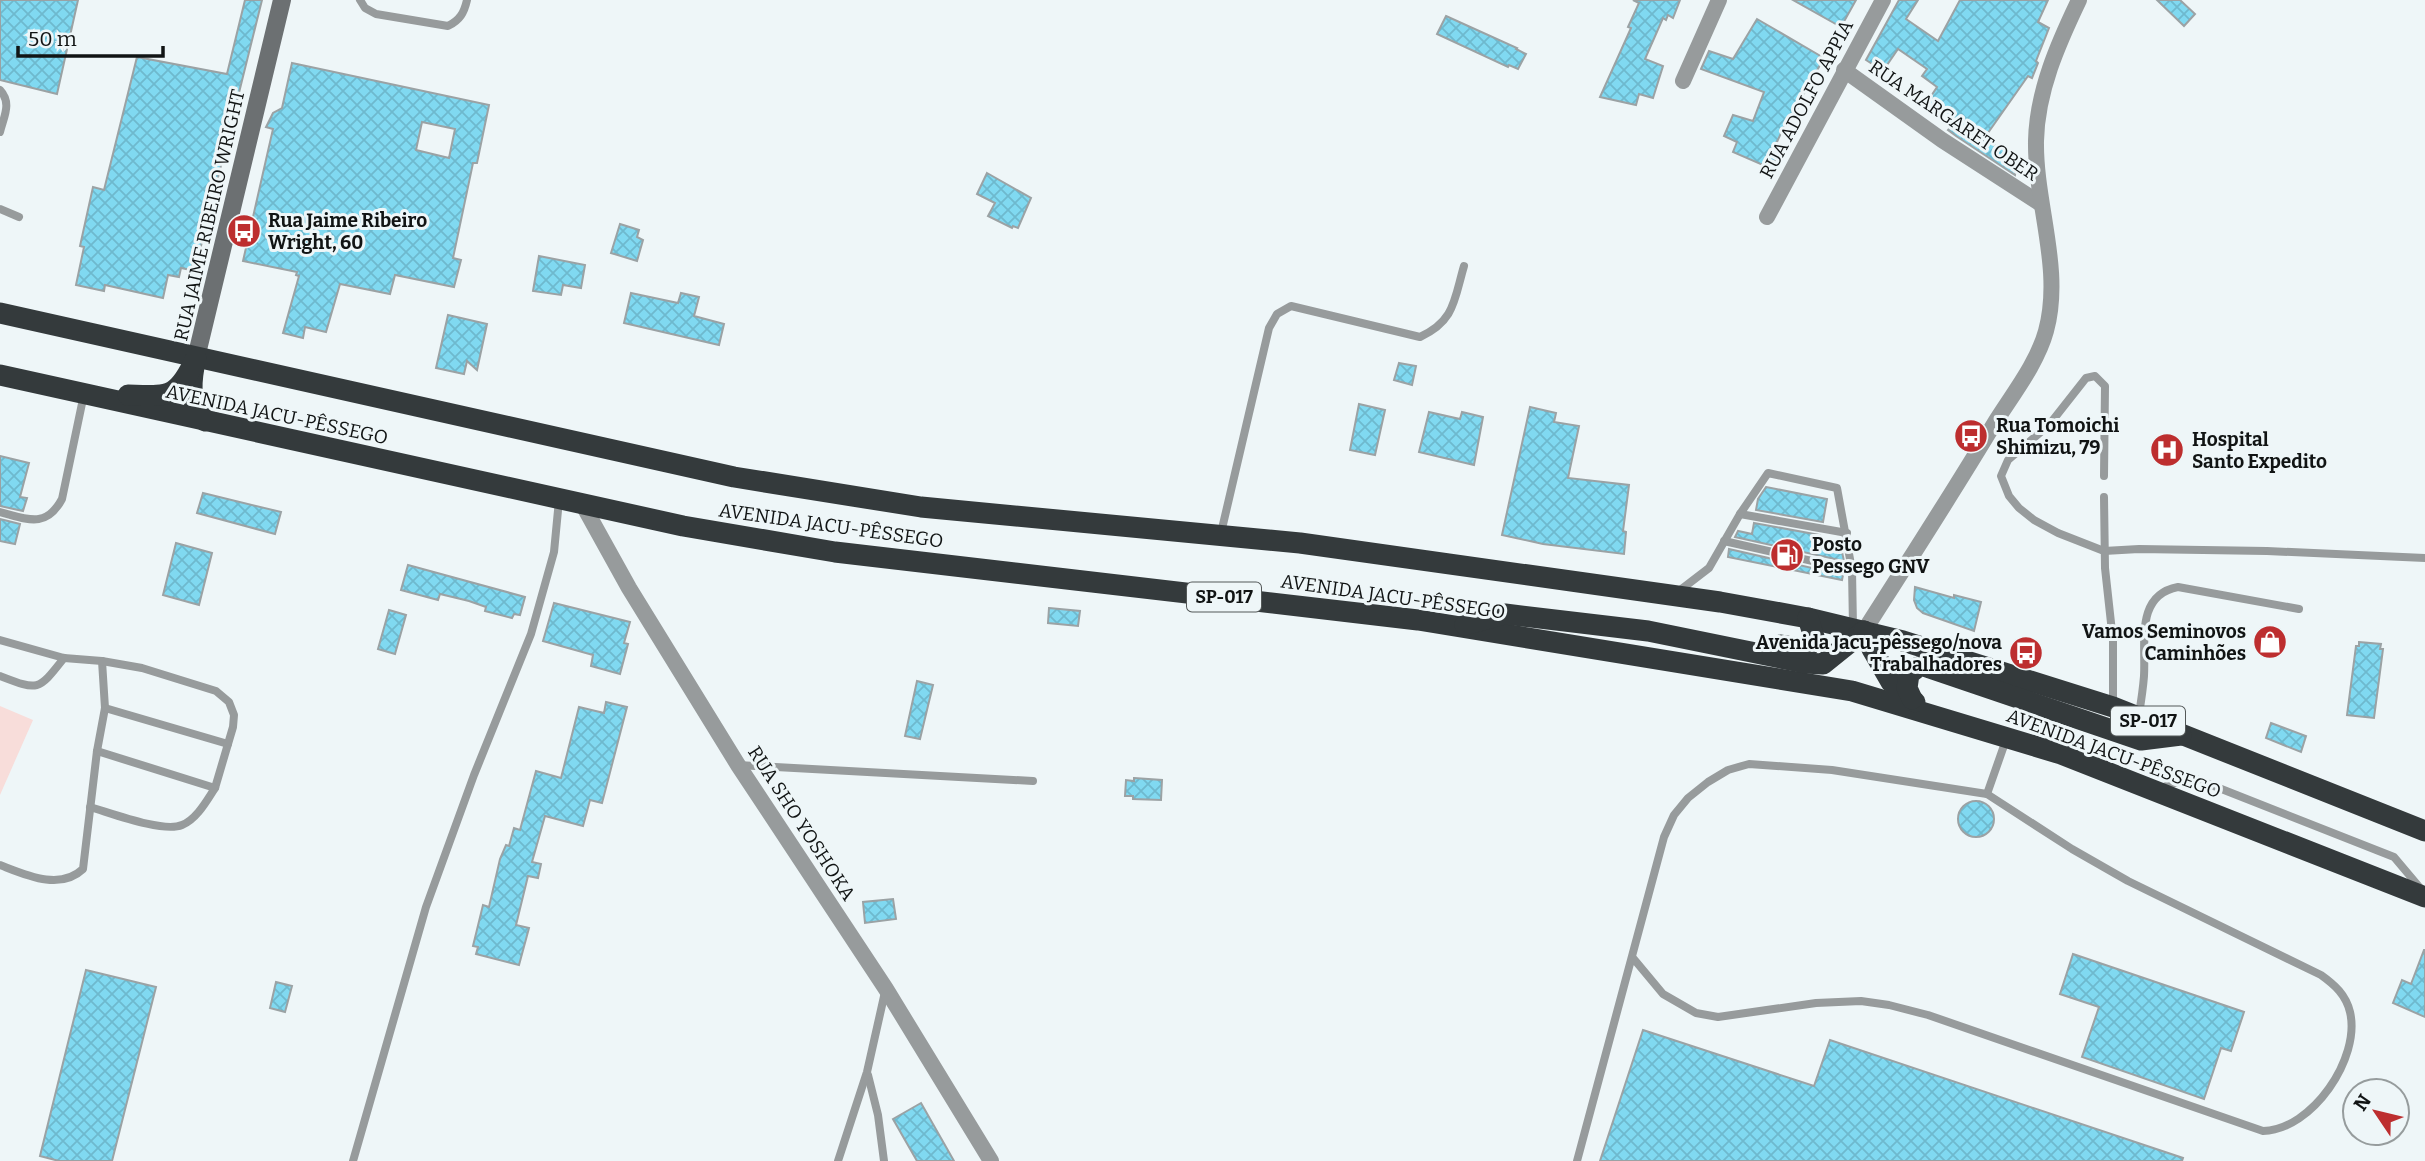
<svg xmlns="http://www.w3.org/2000/svg" width="2425" height="1161" viewBox="0 0 2425 1161" font-family="Bitter,serif">
<style>
.garden{fill:#f8ddda}
.building{fill:url(#building-cross-hatch);stroke:#9ba2a4;stroke-width:2;fill-rule:evenodd}
.lines{fill:none;stroke-linecap:round;stroke-linejoin:round}
.lane{stroke:#979b9c;stroke-width:8}
.street{stroke:#979b9c;stroke-width:16}
.secondary{stroke:#6c7072;stroke-width:18}
.highway{stroke:#343a3c;stroke-width:21}
.labels{text-anchor:middle;stroke-width:6;stroke-linejoin:round;paint-order:stroke}
.shield{fill:#eef6f8;stroke:#535858;stroke-width:2}
.shield-label{font-size:18px;font-weight:bold;fill:#111414}
.street-label{font-size:19px;fill:#111414;stroke:#eef6f8}
.poi-label{font-size:19px;font-weight:bold;fill:#111414;stroke:#eef6f8;text-anchor:start}
</style>
<defs>
<pattern id="building-cross-hatch" width="8" height="8" patternUnits="userSpaceOnUse" patternTransform="scale(1.75)"><rect width="8" height="8" fill="#80d9f1"/><path d="M0 0l8 8M0 8l8-8" fill="none" stroke="#6eb9ce"/></pattern>
</defs>
<rect width="100%" height="100%" fill="#eef6f8"/>
<path class="garden" d="M0,706l33,14 -33,75z"/>
<g class="building">
<path d="M0,0h78l-21,94 -57,-14z"/>
<path d="M245,0h17l-65,262 -4,-1 -2,9 -10,-2 -2,9 -11,-2 -5,23 -58,-13 -1,6 -28,-6 8,-38 -4,-1 13,-59 11,3 33,-133 90,17z"/>
<path d="M1633,0h47l-7,18 -5,-3 -2,5 -3,-2 -18,41 18,7 -10,32 -14,-4 -3,11 -36,-8 31,-69 -3,-1 11,-24z"/>
<path d="M1793,0h63l-15,27z"/>
<path d="M1899,0h19l-12,19 32,22 22,-41h88l-10,22 11,6 -13,33 2,2 -6,15 -4,-2 -45,64 35,14 -3,21 -59,-39 -8,-6 5,-6 -29,-17 13,-20 -15,-11 5,-7 -29,-20 -15,22 -17,-11z"/>
<path d="M2157,0h23l15,14 -11,12z"/>
<path d="M1446,16l71,32 -1,1 10,5 -8,15 -9,-4 -1,2 -71,-33z"/>
<path d="M1757,19l67,39 -22,39 -8,21 -5,-2 -13,28 4,2 -8,23 -39,-17 4,-10 -13,-6 9,-21 20,6 11,-29 -63,-23 8,-18 24,8z"/>
<path d="M292,63l197,42 -12,58h-4l-20,95 8,2 -7,27 -59,-12 -5,19 -50,-10 -14,48 -21,-5 -2,11 -20,-5 16,-57 -3,-1 1,-3 -54,-11 30,-132 -7,-2 7,-14 9,-5zM422,122l33,7 -6,29 -33,-8z"/>
<path d="M987,173l44,25 -13,30 -5,-2 -1,2 -24,-12 7,-13 -18,-9z"/>
<path d="M620,224l19,6 -2,7 6,3 -6,21 -26,-8z"/>
<path d="M539,256l46,9 -4,23 -18,-3 -2,10 -28,-4z"/>
<path d="M631,293l47,10 3,-10 18,4 -5,19 30,8 -5,21 -95,-22z"/>
<path d="M448,315l39,9 -10,46 -10,-9 -3,13 -28,-6z"/>
<path d="M1399,363l17,3 -4,19 -18,-5z"/>
<path d="M1359,404l26,6 -10,45 -25,-5z"/>
<path d="M1530,407l26,6 -2,9 25,4 -11,52 61,7 -6,46 3,1 -2,22 -81,-10 -41,-9z"/>
<path d="M1429,412l31,7 2,-7 21,5 -9,48 -55,-13z"/>
<path d="M0,456l29,7 -9,34 7,1 -4,13 -23,-5z"/>
<path d="M1766,487l61,12 -4,23 -67,-12 2,-11z"/>
<path d="M203,493l78,19 -6,22 -78,-21z"/>
<path d="M0,519l20,5 -5,20 -15,-3z"/>
<path d="M1754,523l66,12 -2,12 24,5 2,9 -109,-24 3,-6 14,3z"/>
<path d="M176,543l36,10 -13,52 -36,-10z"/>
<path d="M1729,549l114,26 -1,5 -114,-23z"/>
<path d="M408,565l117,32 -5,18 -6,-1 -2,4 -27,-7 1,-4 -17,-6 -29,-7 -2,6 -37,-10z"/>
<path d="M1915,587l39,11v-3l27,7 -7,29 -51,-18 -6,-5 -3,-8z"/>
<path d="M554,603l76,19 -6,21 4,1 -8,30 -29,-8 2,-11 -50,-14z"/>
<path d="M1049,608l31,3 -2,15 -30,-3z"/>
<path d="M389,610l17,5 -11,39 -17,-5z"/>
<path d="M2359,642l22,2 -1,5h3l-9,69 -27,-3 9,-69h3z"/>
<path d="M917,681l16,4 -13,54 -15,-3z"/>
<path d="M606,702l21,5 -25,96 -12,-3 -7,26 -38,-10 -13,46 9,2 -3,14 -10,-2 -12,49 13,3 -10,37 -43,-11 2,-7 -5,-1 10,-41 6,2 11,-48 6,-14 3,1 5,-18 6,2 16,-59 25,7 18,-71 25,6z"/>
<path d="M2271,723l35,13 -5,16 -35,-14z"/>
<path d="M1134,778l28,2 -1,20 -28,-1v-3h-8l1,-16 8,1z"/>
<circle cx="1976" cy="819" r="18"/>
<path d="M893,899l3,20 -31,4 -2,-21z"/>
<path d="M2424,950h1v67l-32,-14 9,-23 9,4z"/>
<path d="M2073,954l171,58 -13,39 -10,-3 -17,51 -122,-42 17,-50 -39,-13z"/>
<path d="M86,970l70,17 -44,174h-53l-19,-5z"/>
<path d="M276,982l16,4 -7,26 -15,-4z"/>
<path d="M1643,1030l171,56 16,-46 353,118 -1,3h-582z"/>
<path d="M921,1103l33,58h-37l-24,-42z"/>
</g>
<g class="lines">
<g class="lane">
<path d="M360,0l5,8 11,6 72,12c12,-6 16,-13 19,-26"/>
<path d="M0,90c12,13 4,26 0,42"/>
<path d="M0,209l19,8"/>
<path d="M2104,476l1,-90 -10,-10 -9,2 -37,47 -41,35 -7,16 8,20 10,12 15,12 24,13 46,18 35,-2 128,2 158,7"/>
<path d="M2104,497l1,71 8,73v63"/>
<path d="M0,512c27,7 46,17 62,-13l22,-105"/>
<path d="M1740,514l107,19"/>
<path d="M1221,533l48,-205 8,-14 14,-8 129,31c35,-16 34,-37 44,-71"/>
<path d="M1724,541l128,29"/>
<path d="M1679,591l30,-23 31,-54 28,-41 69,15 15,82 1,57"/>
<path d="M0,640l64,18 38,3 3,47 -8,43 -14,118c-23,22 -57,6 -83,-4"/>
<path d="M0,676c39,15 38,15 64,-18"/>
<path d="M105,708l123,36"/>
<path d="M2139,714c2,-12 4,-25 5,-38 2,-33 -9,-81 34,-89l121,22"/>
<path d="M97,751l118,37 18,-61 1,-12 -5,-13 -13,-11 -74,-23 -40,-7"/>
<path d="M738,765l295,16"/>
<path d="M2161,788l30,-11 203,80 27,32"/>
<path d="M1987,794l20,-57"/>
<path d="M90,807c21,6 73,26 92,18 15,-6 25,-25 33,-37"/>
<path d="M868,1075l10,40 6,46"/>
<path d="M353,1161l73,-254 48,-132 57,-141 23,-82 5,-52"/>
<path d="M838,1161l29,-89 18,-80"/>
<path d="M1577,1161l87,-324 10,-22 14,-17 20,-16 20,-12 21,-6 83,6 155,24 85,55 56,32 193,94c14,10 25,20 29,37 11,46 -38,118 -87,119l-335,-116 -39,-10 -28,-4 -45,2 -98,14 -22,-4 -33,-19 -30,-36"/>
</g>
<g class="street">
<path d="M1844,70l98,70 99,64"/>
<path d="M1683,81l36,-81"/>
<path d="M1767,217l116,-217"/>
<path d="M583,505l46,83 109,177 148,224 105,172"/>
<path d="M1864,631c44,-69 88,-137 130,-207 18,-29 43,-60 52,-93 17,-62 -11,-127 -10,-190 1,-50 22,-97 43,-141"/>
</g>
<path class="secondary" d="M196,358l86,-358"/>
<g class="highway">
<path d="M0,313l734,164 187,30 379,36 420,59 88,16 95,23 210,66 312,124"/>
<path d="M194,367c-4,23 -3,36 11,54"/>
<path d="M0,375l683,151 152,26 583,68 434,71 209,63 364,143"/>
<path d="M128,395c41,1 49,4 68,-37"/>
<path d="M1465,625l40,-11 143,17 157,32 18,1 41,-33"/>
<path d="M1864,631l8,18 19,33 24,20"/>
<path d="M1781,645l24,4 10,-9 -7,-22"/>
<path d="M1912,699l-5,-11 2,-14 9,-7 6,-1 217,74 40,-5"/>
</g>
</g>
<defs>
<g id="bus-disc" transform="scale(1.75)"><circle r="9.5" fill="#bd2e2f" stroke="#eef6f8"/><path d="M-5-6H5V4H4V6H2V4H-2V6H-4V4H-5ZM-3.5-4V0h7V-4ZM-3.5 1.2v1.5H-2V1.2ZM2 1.2v1.5H3.5V1.2Z" fill="#fff"/></g>
<g id="hospital-disc" transform="scale(1.75)"><circle r="9.5" fill="#bd2e2f" stroke="#eef6f8"/><path d="M-5-5h3v3.5h4V-5h3V5h-3V1.5h-4V5h-3Z" fill="#fff"/></g>
<g id="fuel-disc" transform="scale(1.75)"><circle r="9.5" fill="#bd2e2f" stroke="#eef6f8"/><path d="M-5.5-6h7V0h2V4h1.3V-2.5L3-4.5l.8-.8L6-3V5H2.5V1h-1V6h-7ZM-4.2-4.7v3.2H.2V-4.7Z" fill="#fff"/></g>
<g id="shop-disc" transform="scale(1.75)"><circle r="9.5" fill="#bd2e2f" stroke="#eef6f8"/><path d="M-5-2.5h2.3a2.7 3.5 0 0 1 5.4 0H5L5.5 6h-11ZM-1.5-2.5h3a1.5 2.3 0 0 0-3 0Z" fill="#fff"/></g>
</defs>
<g fill-rule="evenodd">
<use href="#bus-disc" x="244" y="231"/>
<use href="#bus-disc" x="1971" y="436"/>
<use href="#hospital-disc" x="2167" y="450"/>
<use href="#fuel-disc" x="1787" y="555"/>
<use href="#shop-disc" x="2270" y="642"/>
<use href="#bus-disc" x="2026" y="653"/>
</g>
<g class="labels">
<g class="shield">
<rect x="1187" y="582.5" width="74" height="29" rx="5"/>
<rect x="2111" y="706.5" width="74" height="29" rx="5"/>
</g>
<g class="shield-label">
<text x="1224" y="603">SP-017</text>
<text x="2148" y="727">SP-017</text>
</g>
<g class="street-label">
<text transform="translate(1806 99) rotate(-62)" y="7">RUA ADOLFO APPIA</text>
<text transform="translate(1954 120) rotate(34)" y="7">RUA MARGARET OBER</text>
<text transform="translate(209 215) rotate(-77)" y="7">RUA JAIME RIBEIRO WRIGHT</text>
<text transform="translate(277 414) rotate(12)" y="7">AVENIDA JACU-PÊSSEGO</text>
<text transform="translate(831 525) rotate(8)" y="7">AVENIDA JACU-PÊSSEGO</text>
<text transform="translate(1393 596) rotate(8)" y="7">AVENIDA JACU-PÊSSEGO</text>
<text transform="translate(2114 753) rotate(20)" y="7">AVENIDA JACU-PÊSSEGO</text>
<text transform="translate(802 823) rotate(57)" y="7">RUA SHO YOSHOKA</text>
</g>
<g class="poi-label">
<text x="268" y="227">Rua Jaime Ribeiro<tspan x="268" dy="22">Wright, 60</tspan></text>
<text x="1996" y="432">Rua Tomoichi<tspan x="1996" dy="22">Shimizu, 79</tspan></text>
<text x="2192" y="446">Hospital<tspan x="2192" dy="22">Santo Expedito</tspan></text>
<text x="1812" y="551">Posto<tspan x="1812" dy="22">Pessego GNV</tspan></text>
<text x="2246" y="638" text-anchor="end">Vamos Seminovos<tspan x="2246" dy="22">Caminhões</tspan></text>
<text x="2002" y="649" text-anchor="end">Avenida Jacu-pêssego/nova<tspan x="2002" dy="22">Trabalhadores</tspan></text>
</g>
</g>
<g transform="translate(2376 1112) rotate(305)"><circle r="33" fill="#eef6f8" stroke="#969c9d" stroke-width="2"/>
<path d="M0-5L12 26L0 18L-12 26Z" fill="#bd2e2f"/>
<text y="-10" font-size="19" font-weight="bold" text-anchor="middle" fill="#111414">N</text>
</g>
<path d="M18 46v10h145v-10" fill="none" stroke="#111414" stroke-width="3.5"/>
<text x="28" y="46" font-size="21" fill="#111414" stroke="#eef6f8" stroke-width="5" paint-order="stroke">50 m</text>
</svg>
